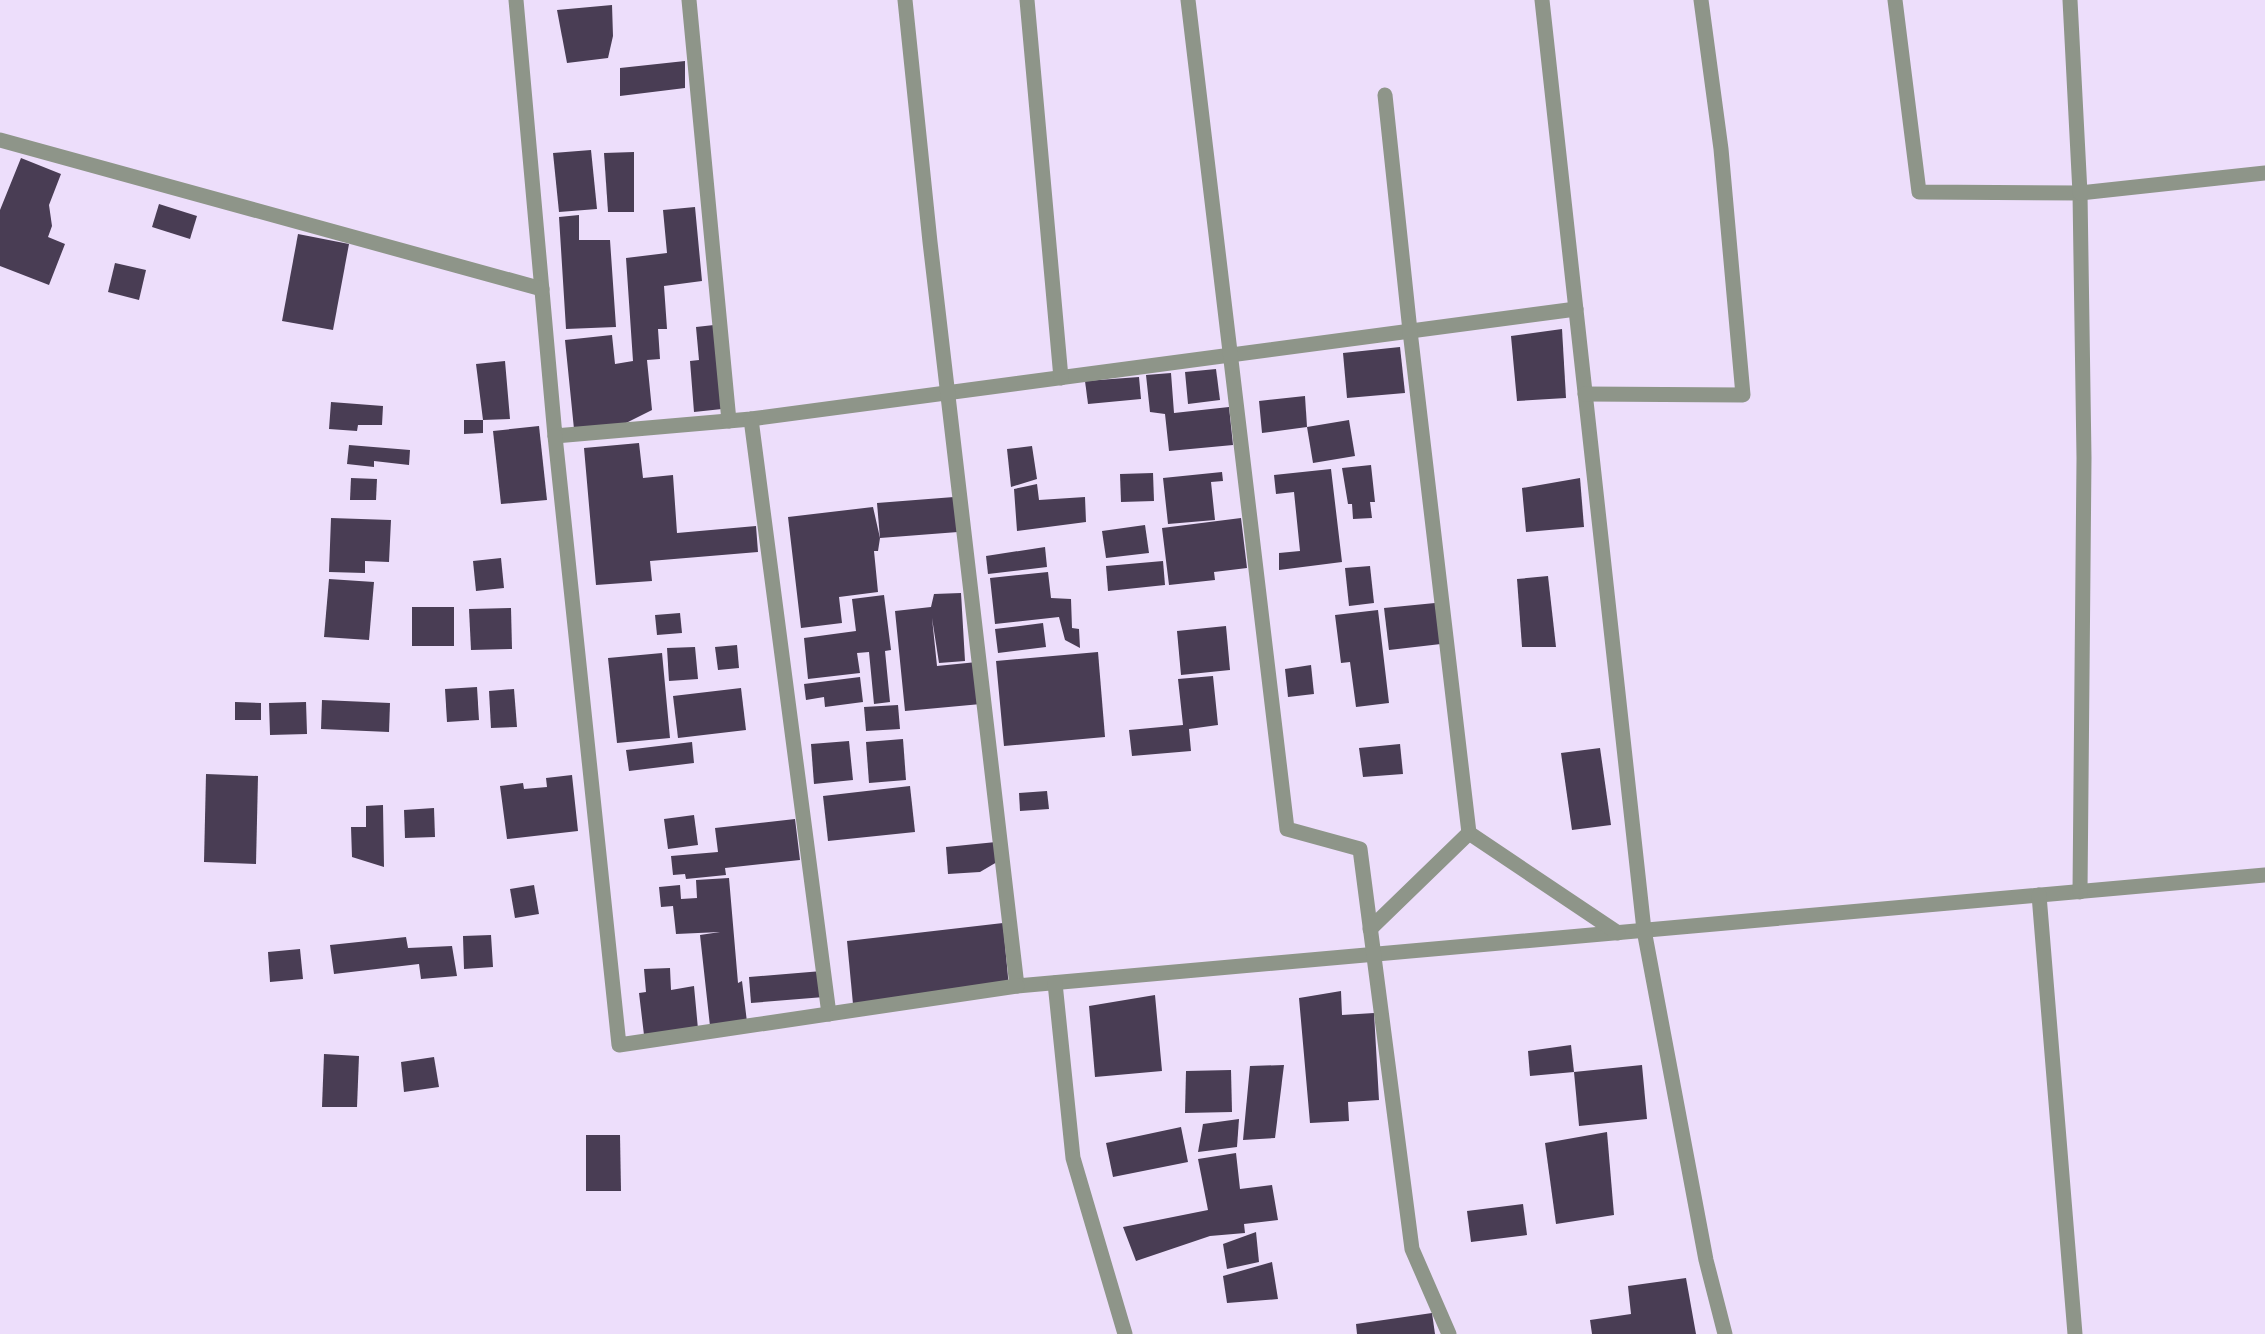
<svg xmlns="http://www.w3.org/2000/svg" width="2265" height="1334" viewBox="0 0 2265 1334" font-family="'Sofia Sans Condensed',sans-serif">
<style>
.building{fill:#493d54}
.lines{fill:none;stroke-linecap:round;stroke-linejoin:round}
.minor{stroke:#8e9589;stroke-width:15}
</style>
<rect width="100%" height="100%" fill="#eddefb"/>
<g class="building">
<path d="M612,5l1,31 -5,22 -41,5 -10,-53z"/>
<path d="M685,61v27l-65,8v-28z"/>
<path d="M591,150l6,59 -38,3 -6,-59z"/>
<path d="M634,152v60h-26l-4,-59z"/>
<path d="M21,158l40,16 -12,31 3,21 -4,11 17,7 -16,41 -49,-19v-56z"/>
<path d="M159,204l38,12 -7,23 -38,-12z"/>
<path d="M695,207l7,74 -38,5 3,43h-9l2,30 -13,1 5,50 -28,14 -50,5 -9,-89 47,-5 3,29 18,-3 -7,-103 41,-5 -4,-43z"/>
<path d="M579,215v25h31l6,87 -50,2 -7,-112z"/>
<path d="M298,234l51,10 -16,86 -51,-9z"/>
<path d="M115,263l31,7 -7,30 -31,-8z"/>
<path d="M714,325l8,84 -28,3 -4,-51 9,-1 -3,-33z"/>
<path d="M1562,329l4,69 -49,3 -6,-65z"/>
<path d="M1400,347l5,46 -58,5 -4,-45z"/>
<path d="M505,361l5,58 -27,1v13l-19,1v-14h19l-7,-56z"/>
<path d="M1216,369l4,31 -32,4 -3,-32z"/>
<path d="M1171,373l3,40 55,-6 4,38 -64,6 -4,-37 -15,-2 -4,-37z"/>
<path d="M1139,377l2,22 -53,5 -3,-23z"/>
<path d="M1305,396l2,31 -45,6 -3,-32z"/>
<path d="M331,402l52,4 -1,19h-24l-1,6 -28,-2z"/>
<path d="M1349,420l6,36 -42,7 -6,-36z"/>
<path d="M539,426l8,74 -46,4 -8,-73z"/>
<path d="M639,443l4,35 30,-3 4,58 79,-7 2,26 -108,9 2,20 -56,4 -12,-137z"/>
<path d="M349,445l61,5 -1,15 -35,-4v6l-27,-3z"/>
<path d="M1032,446l5,33 -26,8 -4,-38z"/>
<path d="M1371,465l4,37h-5l2,16 -19,1 -1,-15h-4l-6,-36z"/>
<path d="M1331,469l11,93 -63,8v-17l21,-2 -6,-59 -18,2 -2,-19z"/>
<path d="M1222,472l1,9 -12,1 4,38 -47,4 -5,-46z"/>
<path d="M1153,473l1,28 -33,1 -1,-28z"/>
<path d="M351,478l26,1 -1,21h-26z"/>
<path d="M1580,478l4,49 -58,5 -4,-44z"/>
<path d="M1037,484l2,16 46,-3 1,25 -69,9 -3,-42z"/>
<path d="M954,497l4,35 -78,6 -3,-35z"/>
<path d="M873,507l7,31 -2,13h-4l4,41 -39,5 3,26 -41,5 -13,-111z"/>
<path d="M331,518l60,2 -2,42 -24,-1v12l-36,-1z"/>
<path d="M1241,518l6,50 -33,4 1,8 -46,5 -7,-57z"/>
<path d="M1145,525l4,28 -43,5 -4,-27z"/>
<path d="M1045,547l2,20 -59,7 -2,-18z"/>
<path d="M501,558l3,30 -28,3 -3,-30z"/>
<path d="M1163,561l2,24 -57,6 -2,-25z"/>
<path d="M1370,566l4,37 -25,3 -4,-38z"/>
<path d="M1048,572l3,26 20,1 1,29 7,1 1,19 -15,-8 -6,-23 -64,7 -5,-46z"/>
<path d="M1548,576l8,71h-34l-5,-68z"/>
<path d="M329,579l45,3 -5,58 -45,-3z"/>
<path d="M961,593l4,68 -26,2 -7,-45 5,48 40,-4 4,42 -76,7 -10,-100 36,-4 3,-13z"/>
<path d="M884,595l7,55 -6,1 5,51 -16,2 -5,-52 -12,1 3,20 -52,6 -4,-41 52,-7 -4,-32z"/>
<path d="M1435,603l6,41 -52,6 -5,-42z"/>
<rect x="412" y="607" width="42" height="39"/>
<path d="M511,608l1,41 -41,1 -2,-41z"/>
<path d="M1378,610l11,93 -33,4 -6,-45 -9,1 -6,-48z"/>
<path d="M680,613l2,20 -25,2 -2,-20z"/>
<path d="M1043,623l3,24 -48,6 -3,-24z"/>
<path d="M1226,626l4,44 -49,5 -4,-44z"/>
<path d="M737,645l2,23 -21,2 -3,-23z"/>
<path d="M695,647l3,32 -29,2 -2,-33z"/>
<path d="M1098,652l7,85 -101,9 -8,-85z"/>
<path d="M662,653l8,85 -53,5 -9,-85z"/>
<path d="M1311,665l3,29 -26,3 -3,-28z"/>
<path d="M1213,676l5,49 -29,4 2,22 -59,5 -3,-26 54,-5 -5,-46z"/>
<path d="M860,677l3,25 -38,5 -1,-10 -18,3 -2,-16z"/>
<path d="M477,687l2,33 -32,2 -2,-33z"/>
<path d="M741,688l5,42 -68,8 -5,-42z"/>
<path d="M514,689l3,38 -26,1 -2,-37z"/>
<path d="M322,700l68,3 -1,29 -68,-3z"/>
<path d="M235,702l26,1v17h-26z"/>
<path d="M306,702l1,32 -37,1 -1,-32z"/>
<path d="M898,705l2,24 -34,2 -2,-24z"/>
<path d="M903,739l3,41 -37,3 -3,-41z"/>
<path d="M849,741l4,39 -39,4 -3,-40z"/>
<path d="M692,742l2,21 -65,8 -3,-21z"/>
<path d="M1400,744l3,30 -40,3 -4,-29z"/>
<path d="M1600,748l11,77 -39,5 -11,-77z"/>
<path d="M206,774l52,2 -2,88 -52,-2z"/>
<path d="M572,775l6,56 -71,8 -7,-53 23,-3 1,6 23,-2 -1,-9z"/>
<path d="M910,786l5,46 -87,9 -5,-45z"/>
<path d="M1047,791l2,18 -29,2 -1,-18z"/>
<path d="M383,805l1,62 -32,-10 -1,-30h15v-21z"/>
<path d="M434,808l1,29 -30,1 -1,-28z"/>
<path d="M694,815l4,30 -30,4 -4,-30z"/>
<path d="M795,819l5,41 -75,8 1,7 -40,4 -1,-5 -12,1 -2,-19 47,-4 -3,-24z"/>
<path d="M996,842l1,20 -17,10 -32,2 -2,-27z"/>
<path d="M729,878l9,105 4,-2 5,41 -37,4 -10,-91 20,-3 -44,2 -3,-28 -12,1 -2,-20 21,-2 1,14 16,-1 -1,-18z"/>
<path d="M534,885l5,29 -24,4 -5,-29z"/>
<path d="M1003,923l6,65 -156,16 -6,-63z"/>
<path d="M491,935l2,32 -29,2 -1,-33z"/>
<path d="M406,937l2,11 44,-2 5,30 -36,3 -2,-15 -85,10 -4,-29z"/>
<path d="M300,949l3,30 -33,3 -2,-30z"/>
<path d="M670,968l1,22 23,-4 4,43 -54,6 -5,-42 7,-1 -2,-23z"/>
<path d="M822,971l2,26 -73,6 -2,-26z"/>
<path d="M1341,991l1,24 32,-2 5,87 -31,2 1,19 -39,2 -11,-125z"/>
<path d="M1155,995l7,76 -67,6 -6,-71z"/>
<path d="M1571,1045l3,27 -44,4 -2,-25z"/>
<path d="M324,1054l35,2 -2,51h-35z"/>
<path d="M434,1057l5,30 -35,5 -3,-30z"/>
<path d="M1284,1065l-9,73 -32,2 7,-74z"/>
<path d="M1642,1065l5,54 -68,7 -5,-54z"/>
<path d="M1231,1070l1,42 -47,1 1,-42z"/>
<path d="M1239,1119l-2,28 -39,5 5,-28z"/>
<path d="M1181,1127l7,35 -75,15 -7,-34z"/>
<path d="M1607,1132l7,83 -58,9 -11,-81z"/>
<path d="M586,1135h34l1,56h-35z"/>
<path d="M1236,1153l4,36 32,-4 6,35 -34,4 1,9 -35,3 -74,25 -13,-34 85,-17 -10,-51z"/>
<path d="M1523,1204l4,31 -56,7 -4,-31z"/>
<path d="M1256,1232l3,30 -32,7 -4,-25z"/>
<path d="M1272,1262l6,37 -51,4 -4,-27z"/>
<path d="M1686,1278l10,56h-104l-2,-14 41,-6 -3,-28z"/>
<path d="M1432,1313l3,21h-78l-1,-10z"/>
</g>
<g class="lines">
<g class="minor">
<path d="M516,0l39,436 196,-17 825,-110"/>
<path d="M689,0l40,421"/>
<path d="M905,0l25,242 87,744 1248,-111"/>
<path d="M1027,0l34,378"/>
<path d="M1188,0l99,829 73,20 52,400 37,85"/>
<path d="M1542,0l102,930 62,330 19,74"/>
<path d="M1895,0l24,192 161,1 4,265 -4,434"/>
<path d="M2070,0l10,193 185,-20"/>
<path d="M1385,95l25,236 59,502 149,100"/>
<path d="M0,140l542,149"/>
<path d="M1585,394l158,1 -22,-246 -20,-149"/>
<path d="M751,419l78,595"/>
<path d="M555,436l64,609 398,-59"/>
<path d="M2039,895l36,439"/>
<path d="M1370,929l99,-96"/>
<path d="M1055,983l18,175 52,176"/>
</g>
</g>
</svg>
